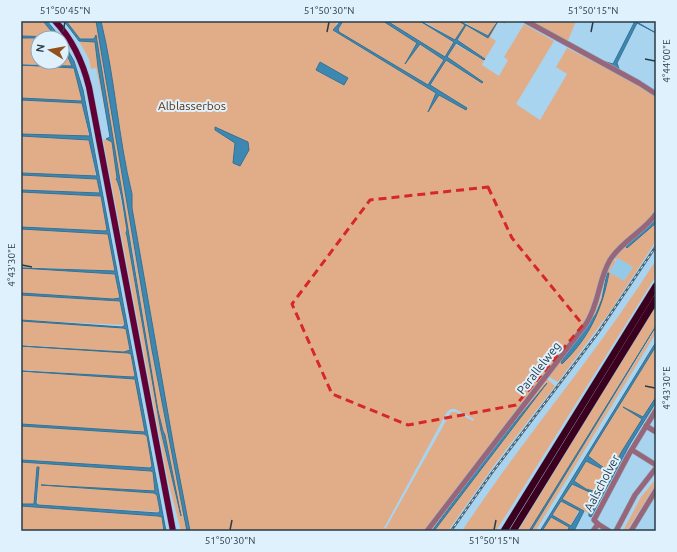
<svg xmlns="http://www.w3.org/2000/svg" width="677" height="552" viewBox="0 0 677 552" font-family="Ubuntu,sans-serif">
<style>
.built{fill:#95c9e8}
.green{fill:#e1ad88;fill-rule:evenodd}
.water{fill:#3d88b2;stroke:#377192;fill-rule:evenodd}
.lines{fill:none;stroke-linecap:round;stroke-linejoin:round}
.minor-casing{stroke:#8cb2cb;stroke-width:6}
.major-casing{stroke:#8cb2cb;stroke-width:7}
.highway-casing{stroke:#8cb2cb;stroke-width:8}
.minor{stroke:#996679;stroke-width:5}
.major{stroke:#620036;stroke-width:6}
.highway{stroke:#3b001e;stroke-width:7}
.rail-casing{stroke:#4c6575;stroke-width:2.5}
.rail{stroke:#dff1fc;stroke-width:1;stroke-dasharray:3;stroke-linecap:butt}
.marked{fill:none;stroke:#d62828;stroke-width:3;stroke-dasharray:8 5;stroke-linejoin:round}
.ticks{fill:none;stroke:#293b46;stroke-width:1.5}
.labels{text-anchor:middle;stroke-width:4;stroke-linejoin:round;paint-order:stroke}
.park-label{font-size:12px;fill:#5c310f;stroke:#dff1fc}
.street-label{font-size:12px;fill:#293b46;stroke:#dff1fc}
.neatline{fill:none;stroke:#293b46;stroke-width:1.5}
.ticks-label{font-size:10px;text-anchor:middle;fill:#293b46}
</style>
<rect width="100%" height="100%" fill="#a8d4f0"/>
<path class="built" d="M618,258l15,9 -9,14 -15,-9z"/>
<g class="green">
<path d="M21,21h22l13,16 -35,-1z"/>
<path d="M66,21h271l-2,6 4,-6h2l-7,10 102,62 -8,18 11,-16 28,14 -37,-23 16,-26 36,23v-2l-35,-23 8,-14 29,16 -2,5 17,11 9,-16 -4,-3 20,-33 30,17 -38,63 24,16 27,-46 -11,-7 11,-19 70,36 19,12v115l-12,14 -29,25 -29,70 -161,211h-244l-13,-50 -65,-342 9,3 -16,-74 -5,1 -2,-10 -10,-18h8l-2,-2 -6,-1zM320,62l24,23 -27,-15zM117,173l16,80 25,158 5,20 2,4 15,79 -19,-83 -34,-195 -1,-3 1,-3 -7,-34zM451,409h4l19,10 -1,2 -17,-9h-5l-65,116h-2l63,-116z"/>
<path d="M343,21h40l32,20 2,2 -12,20 15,-19 24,16 -14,23 -4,2 -87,-53 -1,-3z"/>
<path d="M387,21h33l34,21v2l-7,12 -4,1z"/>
<path d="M423,21h36l6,4 -10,15z"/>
<path d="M462,21h35l-7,12 8,-12h8l-1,3 -6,-3 -9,16 6,4 -11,18 -28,-18 8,-16 23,13v-2z"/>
<path d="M529,21h47l-9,22z"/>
<path d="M21,38l17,1v23h24v-18l10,22 -51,-2z"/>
<path d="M21,65l53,3 8,31 -1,2 -60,-3z"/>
<path d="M21,100l61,2 7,35 -68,-3z"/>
<path d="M21,136l68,4 7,37 -75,-4z"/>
<path d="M21,175l76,4 3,14 -79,-3z"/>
<path d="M21,192l80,4 6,34 -2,1 -84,-4z"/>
<path d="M656,217v3l-30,28 30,-25v18l-47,72 -51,69 -9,-5 5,-8c14,-20 34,-41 44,-64 6,-15 7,-31 15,-46l3,2 -7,11 15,9 9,-14 -15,-9 -1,2 -3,-2z"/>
<path d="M21,229l87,5 7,37 -94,-4z"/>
<path d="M656,260v16l-160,255h-34c61,-93 135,-177 194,-271z"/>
<path d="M21,268l94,6 5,24 -7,1 -92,-6z"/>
<path d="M21,295l99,6 5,24 -104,-5z"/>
<path d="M656,305v21l-127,205h-11z"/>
<path d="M21,321l102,7h3l4,22 -6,2 -103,-7z"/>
<path d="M656,328v5l-120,197 -5,1z"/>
<path d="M656,343v61l-30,44 -35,63 -3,2 -26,-14z"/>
<path d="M21,346l107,7 3,1 4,22 -2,1 -112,-7z"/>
<path d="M21,371l114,8 10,53 -124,-8z"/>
<path d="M547,379l8,7 -60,78 -47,67h-14l113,-148 -51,62 -64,86h-3l104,-134z"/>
<path d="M21,426l123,8 3,2 5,30 -2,2 -129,-8z"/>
<path d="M21,462l130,9 2,1 2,19 -114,-6 113,8 3,2 3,17 -123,-7 2,-38h-2l-3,37h-13z"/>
<path d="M656,479v5l-29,47h-4l18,-34z"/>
<path d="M561,500l18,10 -11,21h-26z"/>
<path d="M21,506l137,10 4,1 2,14h-143z"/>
</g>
<g class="water">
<path d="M43,21h4l14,17h-40v-2l35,1z"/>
<path d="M64,21h2l14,18h14l2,-4 62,376 5,20 2,4 16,81 -20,-85 -34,-195 -1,-3 1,-3c-2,-10 -6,-45 -11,-51l1,-1 -5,-36 -6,-3 4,-2 -12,-70 -3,-25 -16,-1z"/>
<path d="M96,21h5c14,57 17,116 31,173v14l42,240 16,83h-3l-3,-15 -32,-166z"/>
<path d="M341,21h2l-5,8 1,3 89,53 16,-25 -24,-16 -15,20 12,-21 -34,-22h4l58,36 9,-15 -34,-21 35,19 10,-15 -6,-4 29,15 10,-15 -10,17 -22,-13 -9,15 28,19 -1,1 -28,-17 -9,14 36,25 -1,1 -36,-23 -16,25 37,23 -1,2 -27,-15 -11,17 8,-19 -103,-63z"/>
<path d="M635,21l21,12 -19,-10 -20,40 2,6 -16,-8 10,3z"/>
<path d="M62,40l12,21 9,29 83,441h-2l-2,-14 -4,-1 -137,-10v-2h13l3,-37h2l-3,36 2,2 120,8 2,-2 -3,-16 -3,-2 -113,-8 114,6 -2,-19 -2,-1 -130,-9v-2l129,8 2,-2 -5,-30 -3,-2 -123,-8v-2l124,8 -10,-53 -114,-8 112,6 2,-1 -4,-22 -3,-1 -107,-7 103,6 6,-2 -4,-21 -3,-1 -102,-7v-1l101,7 3,-2 -5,-24 -99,-6v-2l92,6 7,-1 -5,-24 -94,-6 94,3 -7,-37 -87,-5v-2l84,4 2,-1 -6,-34 -80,-4v-2l79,3 -3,-14 -76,-4v-2l76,3 -8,-36 -68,-4v-2l69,2 -8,-33 -61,-3v-2l60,3 1,-1 -8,-32 -53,-3 51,1 -10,-22z"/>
<path d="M320,62l28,16 -4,7 -28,-15z"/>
<path d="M215,127l33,15 1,8 -9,16 -7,-3 2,-20 -20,-13z"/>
<path d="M656,220v3l-29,25 -2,-2z"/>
<path d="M607,273h2c-7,37 -20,65 -47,91l-1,-2 35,-48 6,-15z"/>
<path d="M656,326l-125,205h-2z"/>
<path d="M656,342v4l-68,110 16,12 -2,1 -16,-8 -12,20 12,8 14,4 22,-42 20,-32 -19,-12 20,10 13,-20v5l-26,42 -39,73 -2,-1v-3l9,-17 -26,-12 -10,15 22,12 -10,20h-6l1,-4 -18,-10 -9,14h-2zM561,501l19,10 -9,15 -19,-11z"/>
<path d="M547,383l-113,148h-2l64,-86z"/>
</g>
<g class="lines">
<g class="minor-casing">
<g id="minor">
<path d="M526,21l113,62 17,11"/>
<path d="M646,426l10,6"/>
<path d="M632,450l24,15"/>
<path d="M598,524l-4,-4 35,-66 27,-44"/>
<path d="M427,531l159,-207c14,-22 12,-44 24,-64 12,-19 33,-28 46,-46"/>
<path d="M593,531l5,-7 11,7"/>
<path d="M616,531l19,-36 21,-27"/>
<path d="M631,531l25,-41"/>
</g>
</g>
<g class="major-casing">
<path id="major" d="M55,21c18,19 28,42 34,66l84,444"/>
</g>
<g class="highway-casing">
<g id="highway">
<path d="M504,531l152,-245"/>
<path d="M513,531l143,-232"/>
</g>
</g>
<use href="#minor" class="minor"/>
<use href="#major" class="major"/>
<use href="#highway" class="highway"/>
<g class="rail-casing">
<path id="rail" d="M451,531l40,-57 107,-141 58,-87"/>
</g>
<use href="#rail" class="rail"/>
</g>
<path class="marked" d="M488,187l24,51 71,87 -67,80 -108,20 -76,-31 -40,-90 78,-104z"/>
<path class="ticks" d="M63,32l2,-10M327,32l2,-10M591,32l2,-10M645,59l10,2M22,265l10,2M645,386l10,2M230,530l2,-10M494,530l2,-10"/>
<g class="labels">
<g class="park-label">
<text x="192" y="110">Alblasserbos</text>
</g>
<g class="street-label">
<text transform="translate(539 368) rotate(-52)" y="4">Parallelweg</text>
<text transform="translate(602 483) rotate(-62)" y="4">Aalscholver</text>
</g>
</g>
<rect width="677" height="552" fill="none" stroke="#dff1fc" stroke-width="44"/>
<g transform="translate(50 50) rotate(281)"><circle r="19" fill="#dff1fc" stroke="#96a8b3"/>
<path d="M0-3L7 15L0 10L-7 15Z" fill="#93521d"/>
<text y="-6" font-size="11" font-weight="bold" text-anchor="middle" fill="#293b46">N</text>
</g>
<rect x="22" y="22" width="633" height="508" class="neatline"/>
<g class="ticks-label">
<text x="65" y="14">51°50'45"N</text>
<text x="329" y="14">51°50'30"N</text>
<text x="593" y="14">51°50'15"N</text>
<text transform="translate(666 61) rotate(-90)" y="4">4°44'00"E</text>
<text transform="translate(11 265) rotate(-90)" y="4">4°43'30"E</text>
<text transform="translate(666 388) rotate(-90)" y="4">4°43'30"E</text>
<text x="230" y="544">51°50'30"N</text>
<text x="494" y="544">51°50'15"N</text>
</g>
</svg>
